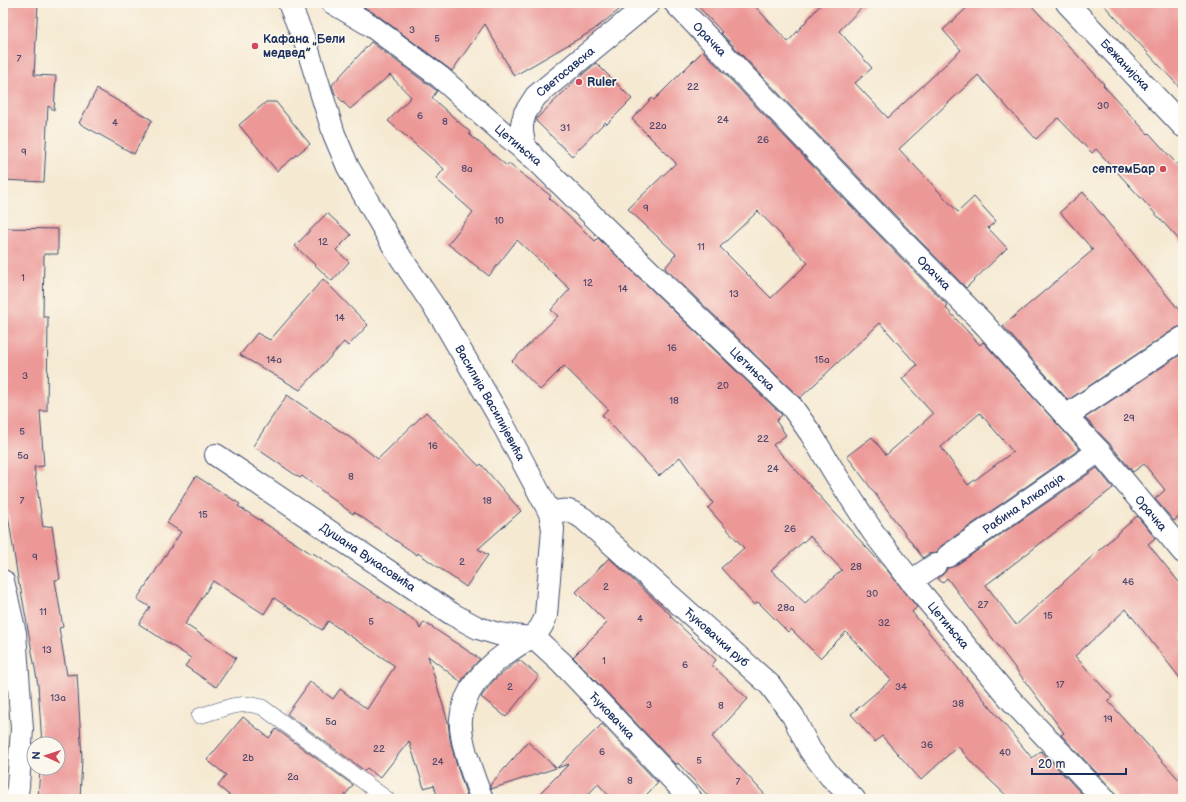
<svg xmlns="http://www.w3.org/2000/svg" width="1186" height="802" viewBox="0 0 1186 802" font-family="'Balsamiq Sans',sans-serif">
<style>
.building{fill:#ec9897;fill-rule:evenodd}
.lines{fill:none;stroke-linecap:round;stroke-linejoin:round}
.service-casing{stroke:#3c4b6f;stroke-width:16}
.pedestrian-casing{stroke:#3c4b6f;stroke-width:24}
.minor-casing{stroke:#3c4b6f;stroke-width:24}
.tertiary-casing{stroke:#3c4b6f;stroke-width:24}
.service{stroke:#fff;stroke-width:15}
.pedestrian{stroke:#fff;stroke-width:22}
.minor{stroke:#fff;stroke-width:22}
.tertiary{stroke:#fff;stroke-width:22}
.poi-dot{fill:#d1495b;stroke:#fbf7ec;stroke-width:1.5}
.labels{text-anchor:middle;stroke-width:3.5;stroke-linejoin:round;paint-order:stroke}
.number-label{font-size:10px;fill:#4f496c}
.poi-label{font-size:12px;font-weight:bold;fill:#1b2f5e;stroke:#fbf7ec;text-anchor:start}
.street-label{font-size:12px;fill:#1b2f5e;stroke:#fbf7ec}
</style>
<rect width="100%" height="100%" fill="#fbf7ec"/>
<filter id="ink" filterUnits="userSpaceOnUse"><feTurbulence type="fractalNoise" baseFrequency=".025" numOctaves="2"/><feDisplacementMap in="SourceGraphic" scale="8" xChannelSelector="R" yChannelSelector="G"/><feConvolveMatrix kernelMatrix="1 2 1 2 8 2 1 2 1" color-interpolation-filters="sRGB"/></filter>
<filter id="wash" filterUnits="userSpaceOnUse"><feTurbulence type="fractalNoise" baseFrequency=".012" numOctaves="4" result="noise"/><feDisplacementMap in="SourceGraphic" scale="16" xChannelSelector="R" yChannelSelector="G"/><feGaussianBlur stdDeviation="0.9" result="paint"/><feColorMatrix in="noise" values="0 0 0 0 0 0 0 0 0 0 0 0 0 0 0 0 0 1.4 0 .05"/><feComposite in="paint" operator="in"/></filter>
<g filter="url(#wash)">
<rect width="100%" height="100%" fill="#f5e9d2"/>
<g id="blocks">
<g class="building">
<path d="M5,3h33l-4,72 22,1 -2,34 -6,-4 -4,76 -41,-2v-138z"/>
<path d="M357,3h271l-36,28 -78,45 -29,-52 -33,47 -75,-56z"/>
<path d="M695,3h57l36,39 34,-39h44l-27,28 33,37 -17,15 33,35 73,-68 -18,-20 29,-27h57l75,81 -1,1 45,49 1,-1 34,38v73l-87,-95 -4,4 -34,-35 -22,21 -58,-64 -79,74 59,63 16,-15 22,24 -8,7 19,20 -41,40 -79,-81 -166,-174 1,-1z"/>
<path d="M1102,3h81v88l-59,-64z"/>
<path d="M371,42l66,49 -5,7 38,34 -1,2 38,32 2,-2 42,32 -2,2 46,43 3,-3 184,177 -6,6 10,14 -13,10 114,125 30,37 -5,5 120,146 9,-7 46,48h-77l-38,-36 -14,-17 -37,34 -39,-44 -7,6 -24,-28 40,-34 -45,-48 -26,26 -29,-29 -3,3 -30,-30 -4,3 -33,-37 23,-20 -36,-40 5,-5 -33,-46 -21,19 -57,-61 6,-6 -44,-43 -24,24 -28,-29 46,-45 -7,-6 19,-21 -53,-49 -28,36 -41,-32 25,-32 -37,-33 8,-10 -56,-48 23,-24 -21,-22 -40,34 -15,-15 -3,-9zM810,536l32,34 -37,33 -34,-33z"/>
<path d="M703,51l166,174 79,81 -2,2 34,37 3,-3 97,107 -139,97 -5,7 -8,1 -5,4 -76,-102 25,-19 14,18 47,-41 -31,-35 15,-14 -37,-42 -80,75 -135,-130 11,-14 -48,-45 48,-46 -44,-44 20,-21 2,2zM758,211l50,52 -37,35 -51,-51zM980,413l33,39 -45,33 -27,-38z"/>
<path d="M596,63l36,36 -25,25 -2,-2 -33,34 -36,-35v-2l40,-39z"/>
<path d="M97,89l55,31 -18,34 -55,-31z"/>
<path d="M266,102h10l34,42 -33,27 -38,-46z"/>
<path d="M1083,192l100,123v11l-7,2 -108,72 -65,-74 90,-76 -33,-38z"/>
<path d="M327,213l24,22 -15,15 13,12 -17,19 -37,-35z"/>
<path d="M3,228l55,1v25h-14l-1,63h5l-1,94h-7l4,55 -10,1 9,60 9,-1 8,53 -5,1 8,47 -4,1 8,47 10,-1 5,84 -2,41h-42l2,-31h18v-24h-16l-4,-59 -18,-100h-1l-16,-102z"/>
<path d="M323,279l45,46 -20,21 -4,-4 -44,48 -60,-35 17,-22 13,7z"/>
<path d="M1183,353v160l-9,8 -19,-22 10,-9 -21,-26 -11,8 -24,-29 -24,-25z"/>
<path d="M287,395l65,44 26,20 48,-47 53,54 2,-2 40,47 -43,38 10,6 -22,32 -48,-34 -1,2 -63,-43 -1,2 -51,-38 -2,2 -47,-32z"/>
<path d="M1097,468l16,20 -127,97 30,40 121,-109 18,22 -7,6 35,43v95l-57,-73 -51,47 37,41 -4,4 75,83v15h-67v-3l-3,-6 -52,-55 3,-2 -117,-155 -5,5 -4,-5 4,-3 4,-4 1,-3h2l6,-2z"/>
<path d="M196,476l44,28 -2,2 74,48 1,-1 104,69 3,7 4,-7 56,37 -13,14 -6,9 -33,-26 20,66 2,18 6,23 11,33 -9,3h-20l-4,-14 -10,3 -15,-47 -29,37 -13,-10 -2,3 -78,-57 23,-32 23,17 7,-10 27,20 28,-43 -67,-45 -6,9 -48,-32 -10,16 -51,-33 -28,43 51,34 -20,29 -31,-21 6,-8 -52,-34 11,-17 -13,-8 44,-67 -14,-9z"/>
<path d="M609,558l62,57 -1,1 46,44 -4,5 36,34 -36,38 57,62h-58l-33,-36 -2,2 -103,-108 34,-34 -31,-31z"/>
<path d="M519,660l20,16 -33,41 -25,-20 13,-17z"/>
<path d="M243,717l26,21 7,-9 77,56 -11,14h-108l-16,-13 8,-11 -19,-15z"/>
<path d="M602,724l56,59 -16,16h-30l-14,-15 -14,15h-50l35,-35 -12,4z"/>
<path d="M528,742l28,26 -65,21 -1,-4z"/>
</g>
</g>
</g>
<g filter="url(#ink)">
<use href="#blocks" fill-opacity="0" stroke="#3c4b6f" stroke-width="1"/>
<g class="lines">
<g class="service-casing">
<path id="service" d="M199,716l33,-10 15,-2 15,3 125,92"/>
</g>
<g class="pedestrian-casing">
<g id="pedestrian">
<path id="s1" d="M289,3l18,44 27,87 14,33 49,85 46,68 55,95 52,98 3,16 -7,86c-3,11 -7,16 -16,23"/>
<path id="s2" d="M550,513c17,-4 19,-4 34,6l186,166 23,31 17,34 20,26 24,23"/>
<path id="s3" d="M948,556l151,-105"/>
<path d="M911,581l24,-16"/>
</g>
</g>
<g class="minor-casing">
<g id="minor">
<path id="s4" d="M333,3l37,22 70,52 61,54 34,28 104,102 153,146 19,27 25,41 37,57 38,49 100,119 93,99"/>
<path id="s5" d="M675,3l203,213 104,106 84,94 33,35 84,101"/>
<path id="s6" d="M533,156l-8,-10 -3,-13v-9l3,-11 11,-17 113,-93"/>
<path d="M1066,416l117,-78"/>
<path id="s7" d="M216,455l236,159 26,14 20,6 32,4 8,3 23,21 130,137"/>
<path d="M3,581l12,52 7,96 -4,57 -2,13"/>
<path d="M482,799c-8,-20 -23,-59 -21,-80 3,-37 39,-64 69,-81"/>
</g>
</g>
<g class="tertiary-casing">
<g id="tertiary">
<path id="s8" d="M1067,3l116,123"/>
</g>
</g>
<use href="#service" class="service"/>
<use href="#pedestrian" class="pedestrian"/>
<use href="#minor" class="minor"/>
<use href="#tertiary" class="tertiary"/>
</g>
</g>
<g class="poi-dot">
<circle cx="255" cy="46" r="4"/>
<circle cx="579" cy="82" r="4"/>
<circle cx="1163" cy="169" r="4"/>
</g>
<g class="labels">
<g class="number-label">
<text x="412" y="33">3</text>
<text x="437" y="42">5</text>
<text x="19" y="62">7</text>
<text x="693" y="90">22</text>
<text x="1103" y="109">30</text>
<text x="420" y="119">6</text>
<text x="723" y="123">24</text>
<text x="445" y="125">8</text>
<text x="115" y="126">4</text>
<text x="658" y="129">22a</text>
<text x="565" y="131">31</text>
<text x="763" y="143">26</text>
<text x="24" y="155">9</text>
<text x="467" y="172">8a</text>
<text x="646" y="211">9</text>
<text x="499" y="224">10</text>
<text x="323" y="245">12</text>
<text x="701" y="250">11</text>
<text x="23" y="281">1</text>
<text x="588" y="286">12</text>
<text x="623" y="292">14</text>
<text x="734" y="297">13</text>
<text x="340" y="321">14</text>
<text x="672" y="351">16</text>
<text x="274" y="363">14a</text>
<text x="822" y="363">15a</text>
<text x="25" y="379">3</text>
<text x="723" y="389">20</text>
<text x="674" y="404">18</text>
<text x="1129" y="421">29</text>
<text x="22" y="435">5</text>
<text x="763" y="442">22</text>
<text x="433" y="449">16</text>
<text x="23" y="459">5a</text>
<text x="773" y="472">24</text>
<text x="351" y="480">8</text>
<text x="22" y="504">7</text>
<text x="487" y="504">18</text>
<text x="203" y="518">15</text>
<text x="790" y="532">26</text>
<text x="35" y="560">9</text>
<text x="462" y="565">2</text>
<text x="856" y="570">28</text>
<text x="1128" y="585">46</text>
<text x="606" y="590">2</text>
<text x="872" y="597">30</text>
<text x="983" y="608">27</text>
<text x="786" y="611">28a</text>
<text x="43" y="615">11</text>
<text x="1048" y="619">15</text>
<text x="640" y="622">4</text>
<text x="371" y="625">5</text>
<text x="884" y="626">32</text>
<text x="47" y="653">13</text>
<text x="604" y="664">1</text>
<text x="685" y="668">6</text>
<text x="1060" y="688">17</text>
<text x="510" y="690">2</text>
<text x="901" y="690">34</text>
<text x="58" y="701">13a</text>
<text x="958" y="707">38</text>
<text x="649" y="708">3</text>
<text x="721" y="709">8</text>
<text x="1108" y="722">19</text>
<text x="331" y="725">5a</text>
<text x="927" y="748">36</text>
<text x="379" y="752">22</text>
<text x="602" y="755">6</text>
<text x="1005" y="756">40</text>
<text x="248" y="761">2b</text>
<text x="699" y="764">5</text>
<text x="438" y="765">24</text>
<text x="293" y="780">2a</text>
<text x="630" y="784">8</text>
<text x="738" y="785">7</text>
</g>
<g class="poi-label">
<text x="263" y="43">Кафана „Бели<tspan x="263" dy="14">медвед”</tspan></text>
<text x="587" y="86">Ruler</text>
<text x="1155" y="173" text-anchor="end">септемБар</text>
</g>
<g class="street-label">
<text dy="4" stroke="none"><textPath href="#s5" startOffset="50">Орачка</textPath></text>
<text dy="4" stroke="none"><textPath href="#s8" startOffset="85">Бежанијска</textPath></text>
<text dy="4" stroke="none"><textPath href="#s6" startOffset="105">Светосавска</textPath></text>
<text dy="4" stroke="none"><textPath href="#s4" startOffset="234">Цетињска</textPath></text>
<text dy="4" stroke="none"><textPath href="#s5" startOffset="374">Орачка</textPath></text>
<text dy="4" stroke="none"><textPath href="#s4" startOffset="558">Цетињска</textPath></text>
<text dy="4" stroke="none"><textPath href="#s1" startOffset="450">Василија Василијевића</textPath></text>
<text dy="4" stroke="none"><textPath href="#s3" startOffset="92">Рабина Алкалаја</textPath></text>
<text dy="4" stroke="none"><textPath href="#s5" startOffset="698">Орачка</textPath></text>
<text dy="4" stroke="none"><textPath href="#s7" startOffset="183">Душана Вукасовића</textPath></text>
<text dy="4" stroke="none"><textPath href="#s4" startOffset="882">Цетињска</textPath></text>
<text dy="4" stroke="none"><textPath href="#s2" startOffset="214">Ћуковачки руб</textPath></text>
<text dy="4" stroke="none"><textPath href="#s7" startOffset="481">Ћуковачка</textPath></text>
</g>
</g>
<rect width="1186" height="802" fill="none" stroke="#fbf7ec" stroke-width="16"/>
<g transform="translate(46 756) rotate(273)"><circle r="19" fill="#fbf7ec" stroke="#a1a7b3"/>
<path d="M0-3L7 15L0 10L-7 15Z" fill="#d1495b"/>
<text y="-6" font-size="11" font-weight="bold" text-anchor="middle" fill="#1b2f5e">N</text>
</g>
<path d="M1032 768v6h94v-6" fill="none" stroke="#1b2f5e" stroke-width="2"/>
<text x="1038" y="768" font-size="12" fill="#1b2f5e" stroke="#fbf7ec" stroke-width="3" paint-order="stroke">20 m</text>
</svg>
